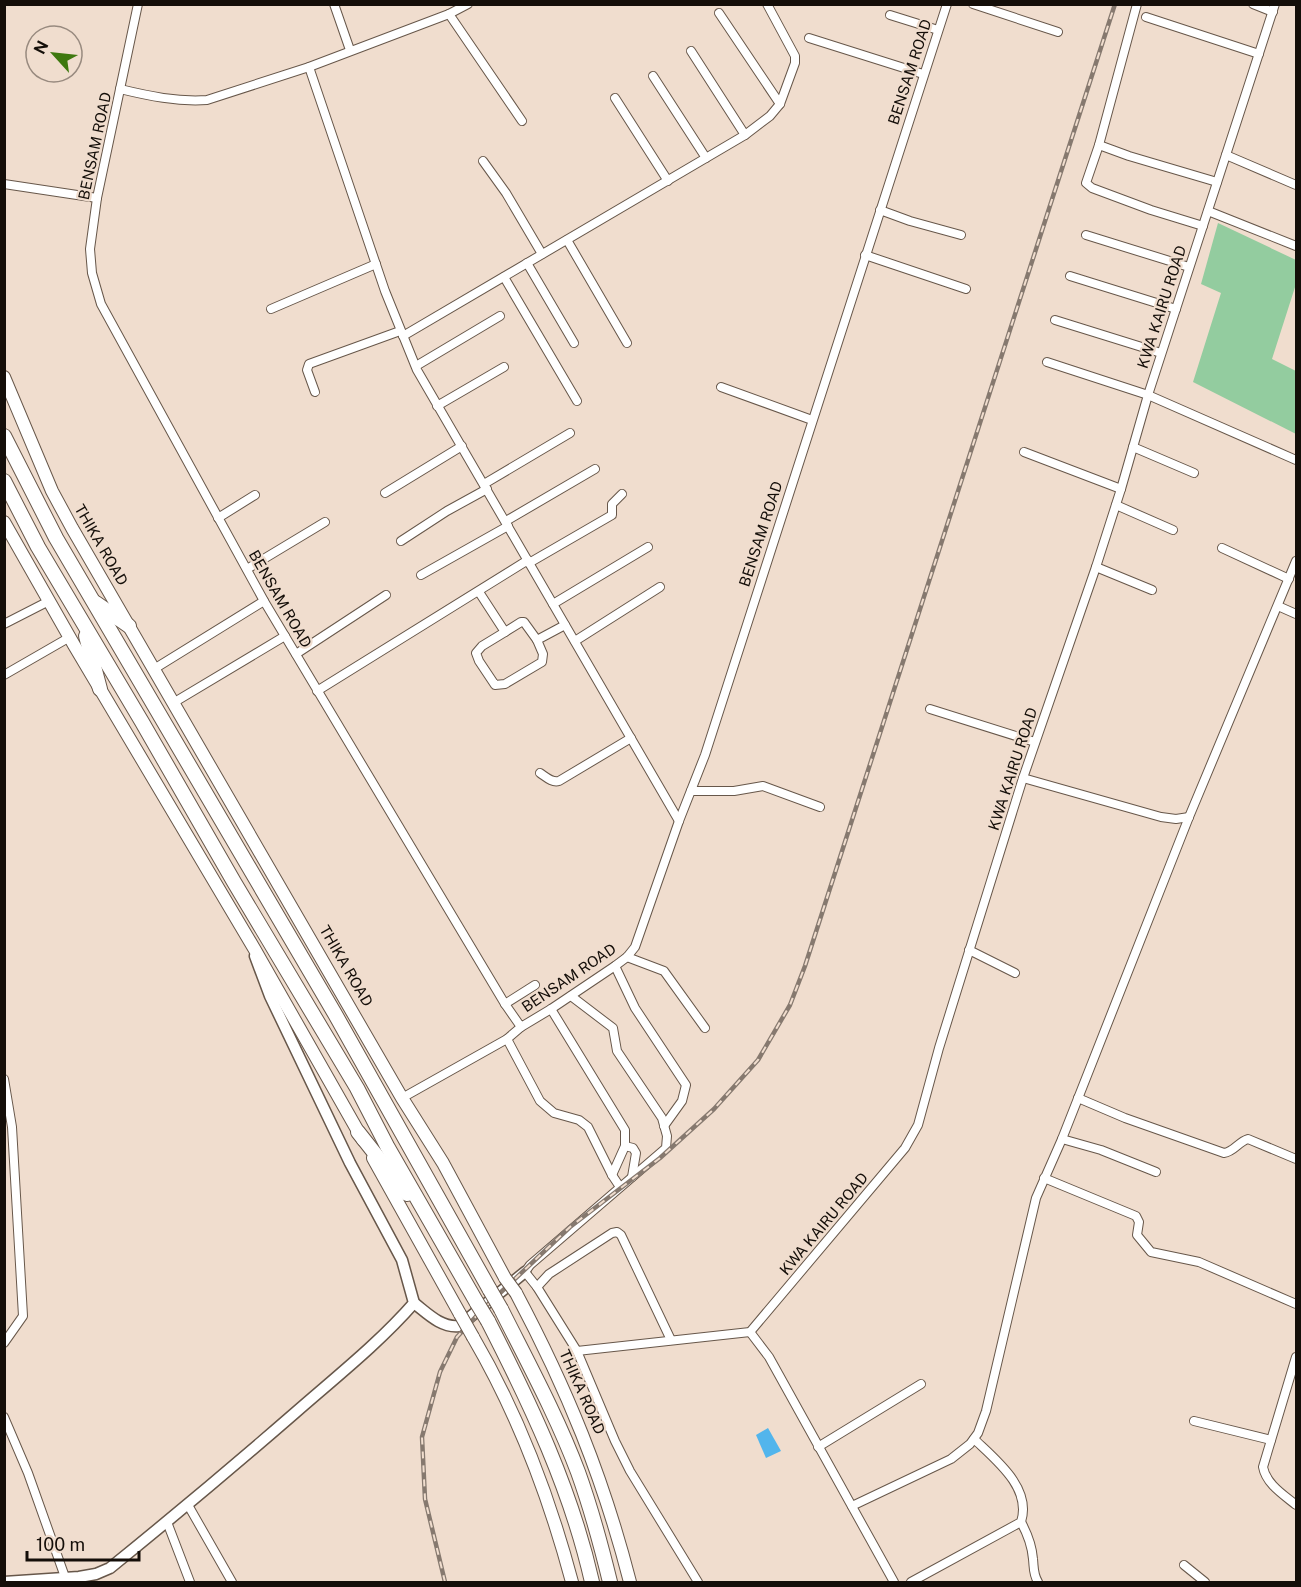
<svg xmlns="http://www.w3.org/2000/svg" width="1301" height="1587" viewBox="0 0 1301 1587" font-family="'Public Sans',sans-serif">
<style>
.green{fill:#93cc9f}
.water{fill:#52b5ec}
.lines{fill:none;stroke-linecap:round;stroke-linejoin:round}
.minor-casing{stroke:#67574a;stroke-width:10}
.tertiary-casing{stroke:#67574a;stroke-width:13}
.primary-casing{stroke:#67574a;stroke-width:14}
.trunk-casing{stroke:#67574a;stroke-width:16}
.minor{stroke:#fff;stroke-width:8}
.tertiary{stroke:#fff;stroke-width:10}
.primary{stroke:#fff;stroke-width:12}
.trunk{stroke:#fff;stroke-width:14}
.rail-casing{stroke:#86796f;stroke-width:4.5}
.rail{stroke:#f0ddce;stroke-width:2;stroke-dasharray:7;stroke-linecap:butt}
.primary-bridge-casing{stroke:#67574a;stroke-width:14;stroke-linecap:butt}
.trunk-bridge-casing{stroke:#67574a;stroke-width:16;stroke-linecap:butt}
.primary-bridge{stroke:#fff;stroke-width:12}
.trunk-bridge{stroke:#fff;stroke-width:14}
.labels{text-anchor:middle;stroke-width:4.5;stroke-linejoin:round;paint-order:stroke}
.street-label{font-size:15px;fill:#140e09;stroke:#f0ddce}
</style>
<rect width="100%" height="100%" fill="#f0ddce"/>
<path class="green" d="M1218,223l78,37v24l-24,75 24,12v63l-103,-52 28,-89 -20,-9z"/>
<path class="water" d="M768,1428l13,23 -15,7 -10,-23z"/>
<g class="lines">
<g class="minor-casing">
<g id="minor">
<path d="M138,4l-41,194 -7,51 2,24 9,31 163,297 241,403 16,23 30,-18 64,-43 12,-9 8,-10 44,-126 26,-66 242,-751"/>
<path d="M334,4l16,46"/>
<path d="M973,4l85,28"/>
<path d="M1137,4l-38,141 -13,38 6,5 59,22 52,16"/>
<path d="M1253,4l20,8"/>
<path d="M719,13l61,91"/>
<path d="M449,14l73,107"/>
<path d="M890,15l48,15"/>
<path d="M1146,17l113,37"/>
<path d="M809,38l114,36"/>
<path d="M691,51l54,84"/>
<path d="M309,67l76,224 32,79 262,451"/>
<path d="M653,76l53,82"/>
<path d="M120,89c29,7 57,13 87,11l102,-33 140,-53 19,-10"/>
<path d="M615,98l53,83"/>
<path d="M1099,145l30,11 88,26"/>
<path d="M1226,155l70,30"/>
<path d="M483,161l23,32 36,61"/>
<path d="M4,184l93,14"/>
<path d="M880,210l30,11 51,14"/>
<path d="M1208,211l88,35"/>
<path d="M1086,235l103,32"/>
<path d="M567,240l60,103"/>
<path d="M865,255l101,34"/>
<path d="M527,263l47,80"/>
<path d="M1070,276l106,33"/>
<path d="M504,277l73,124"/>
<path d="M271,309l105,-45"/>
<path d="M1055,320l106,33"/>
<path d="M403,336l342,-201 25,-19 10,-12 15,-41v-7l-28,-52"/>
<path d="M1047,362l101,33 148,65"/>
<path d="M416,366l84,-50"/>
<path d="M721,387l91,33"/>
<path d="M315,392l-8,-22 2,-6 91,-33"/>
<path d="M437,406l67,-39"/>
<path d="M1133,447l61,26"/>
<path d="M1024,452l97,37"/>
<path d="M484,484l86,-51"/>
<path d="M385,493l77,-47"/>
<path d="M1116,505l57,25"/>
<path d="M218,518l37,-23"/>
<path d="M506,521l89,-52"/>
<path d="M401,541l46,-30 40,-22"/>
<path d="M1222,548l67,31"/>
<path d="M529,563l83,-48v-11l10,-10"/>
<path d="M1096,567l56,23"/>
<path d="M247,569l78,-47"/>
<path d="M421,575l87,-49"/>
<path d="M479,592l26,40 -23,14 -6,7 3,8 16,24 10,-1 37,-22 1,-8 -6,-14 28,-15"/>
<path d="M553,604l95,-57"/>
<path d="M1278,606l18,8"/>
<path d="M4,624l45,-23"/>
<path d="M505,632l16,-10h3l13,18"/>
<path d="M575,641l85,-54"/>
<path d="M296,654l90,-59"/>
<path d="M154,669l110,-68"/>
<path d="M4,675l66,-38"/>
<path d="M317,691l211,-131"/>
<path d="M173,703l112,-67"/>
<path d="M930,709l105,33"/>
<path d="M540,773c6,4 12,10 19,8l72,-43"/>
<path d="M1023,778l138,39 15,2 13,-2"/>
<path d="M691,791h43l29,-5 57,21"/>
<path d="M969,950l46,23"/>
<path d="M627,957l37,14 41,57"/>
<path d="M615,966l20,42 51,77 -4,16 -18,25"/>
<path d="M505,1004l30,-19"/>
<path d="M551,1009l74,121v16l-13,29"/>
<path d="M521,1027l-14,12 33,62 14,12 25,7 9,7 24,48 8,12"/>
<path d="M4,1079l8,48 11,189 -19,27"/>
<path d="M402,1098l105,-59"/>
<path d="M1078,1098l47,20 99,35c10,-1 14,-11 24,-14l48,20"/>
<path d="M1062,1139l39,11 55,22"/>
<path d="M625,1146l8,2 3,5 -4,24"/>
<path d="M1044,1178l92,38 3,6 -2,13 14,17 48,10 97,42"/>
<path d="M537,1287l-12,-15 5,-7 136,-117 1,-12 -5,-18 -45,-67 -4,-23 -42,-32"/>
<path d="M750,1332l19,25 125,225"/>
<path d="M671,1340l-50,-105 -4,-3 -5,1 -63,41 -12,13 40,64 38,90 15,30 68,111"/>
<path d="M577,1351l173,-19 155,-184 13,-23 21,-77 84,-270 73,-211 25,-78 27,-94 127,-391"/>
<path d="M1296,1357l-33,110c3,17 21,28 33,38"/>
<path d="M4,1417l24,56 37,104"/>
<path d="M1194,1421l77,19"/>
<path d="M818,1447l103,-63"/>
<path d="M188,1505l44,77"/>
<path d="M852,1506l99,-47 19,-15 8,-11 8,-22 50,-213 26,-59 127,-322 107,-256"/>
<path d="M167,1522l23,60"/>
<path d="M1021,1522c6,11 11,24 12,37 1,9 0,15 5,23"/>
<path d="M1184,1565l21,17"/>
<path d="M911,1582l110,-60c11,-34 -25,-62 -47,-83"/>
</g>
</g>
<g class="tertiary-casing">
<g id="tertiary">
<path d="M414,1303c13,10 27,25 45,23l66,-54"/>
<path d="M4,1582l75,-5 17,-3 14,-6c63,-51 125,-103 186,-156 40,-35 83,-69 118,-109l-12,-43 -52,-97 -80,-167 -15,-40"/>
</g>
</g>
<g class="primary-casing">
<g id="primary">
<path d="M4,377l48,114 20,37 330,570 41,65 62,115"/>
<path d="M4,522l70,123 181,305 108,190"/>
<path d="M373,1158l87,156"/>
<path d="M516,1293c51,96 87,184 114,289"/>
<path d="M473,1337c45,77 76,159 99,245"/>
</g>
</g>
<g class="trunk-casing">
<g id="trunk">
<path d="M4,436l52,102 279,476 155,276"/>
<path d="M4,481l34,66 104,175 92,160 123,206 30,58 90,157"/>
<path d="M96,603l33,23"/>
<path d="M86,636l14,53"/>
<path d="M358,1132l49,62"/>
<path d="M501,1309c27,54 56,107 77,163 13,36 23,73 32,110"/>
<path d="M488,1321c43,84 83,168 104,261"/>
</g>
</g>
<use href="#minor" class="minor"/>
<use href="#tertiary" class="tertiary"/>
<use href="#primary" class="primary"/>
<use href="#trunk" class="trunk"/>
<g class="rail-casing">
<path id="rail" d="M445,1582l-20,-83 -3,-62 18,-65 17,-35 25,-27 88,-83 90,-69 54,-49 44,-49 32,-55 15,-39 310,-962"/>
</g>
<use href="#rail" class="rail"/>
<g class="primary-bridge-casing">
<g id="primary-bridge">
<path d="M505,1278l11,15"/>
<path d="M460,1314l13,23"/>
</g>
</g>
<g class="trunk-bridge-casing">
<g id="trunk-bridge">
<path d="M490,1290l11,19"/>
<path d="M477,1303l11,18"/>
</g>
</g>
<use href="#primary-bridge" class="primary-bridge"/>
<use href="#trunk-bridge" class="trunk-bridge"/>
</g>
<g class="labels">
<g class="street-label">
<text transform="translate(910 72) rotate(-72)" y="5">BENSAM ROAD</text>
<text transform="translate(95 146) rotate(-78)" y="5">BENSAM ROAD</text>
<text transform="translate(1162 307) rotate(-72)" y="5">KWA KAIRU ROAD</text>
<text transform="translate(761 534) rotate(-72)" y="5">BENSAM ROAD</text>
<text transform="translate(101 545) rotate(60)" y="5">THIKA ROAD</text>
<text transform="translate(280 599) rotate(60)" y="5">BENSAM ROAD</text>
<text transform="translate(1013 769) rotate(-72)" y="5">KWA KAIRU ROAD</text>
<text transform="translate(346 966) rotate(60)" y="5">THIKA ROAD</text>
<text transform="translate(569 978) rotate(-34)" y="5">BENSAM ROAD</text>
<text transform="translate(824 1224) rotate(-50)" y="5">KWA KAIRU ROAD</text>
<text transform="translate(582 1392) rotate(66)" y="5">THIKA ROAD</text>
</g>
</g>
<rect width="1301" height="1587" fill="none" stroke="#140e09" stroke-width="12"/>
<g transform="translate(54 54) rotate(297)"><circle r="28" fill="#f0ddce" stroke="#988a7f" stroke-width="1.5"/>
<path d="M0-4.5L10 22L0 15L-10 22Z" fill="#3e780f"/>
<text y="-9" font-size="16" font-weight="bold" text-anchor="middle" fill="#140e09">N</text>
</g>
<path d="M27 1551v9h112v-9" fill="none" stroke="#140e09" stroke-width="3"/>
<text x="36" y="1551" font-size="18" fill="#140e09" stroke="#f0ddce" stroke-width="4.5" paint-order="stroke">100 m</text>
</svg>
